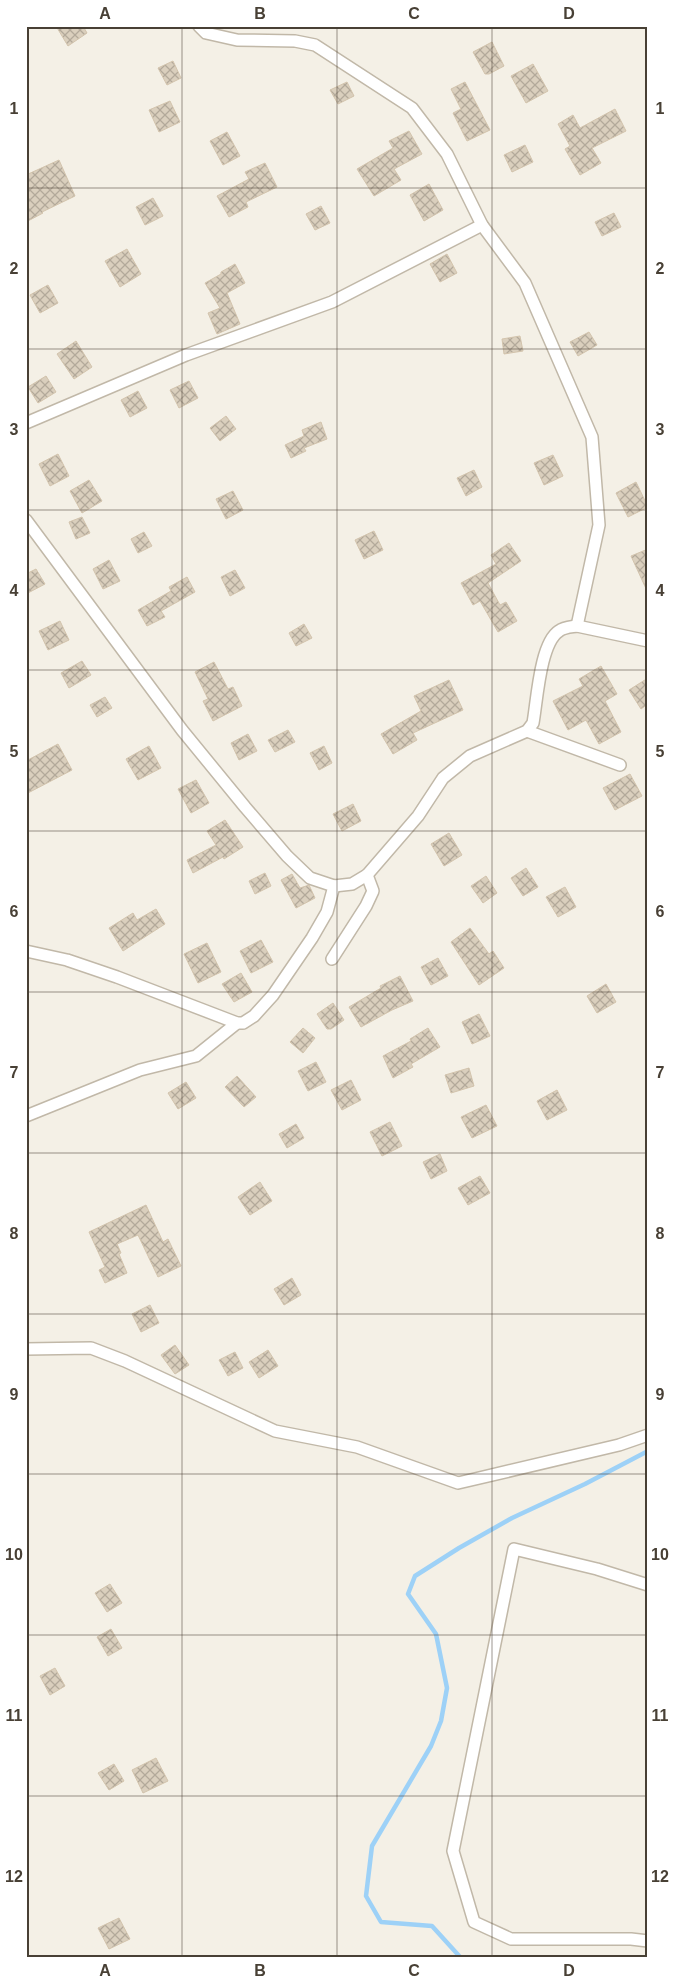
<svg xmlns="http://www.w3.org/2000/svg" width="674" height="1984" viewBox="0 0 674 1984" font-family="Arial,sans-serif">
<style>
.lines{fill:none;stroke-linecap:round;stroke-linejoin:round}
.stream{stroke:#9dd1f7;stroke-width:4.5}
.building{fill:url(#building-cross-hatch);stroke:#d3c4ad}
.minor-casing{stroke:#c1b8a8;stroke-width:14}
.minor{stroke:#fff;stroke-width:11}
.grid{fill:none;stroke:#484035;stroke-width:1;stroke-opacity:0.55}
.neatline{fill:none;stroke:#484035;stroke-width:2}
.grid-label{font-size:16px;text-anchor:middle;font-weight:bold;fill:#484035}
</style>
<defs>
<pattern id="building-cross-hatch" width="8" height="8" patternUnits="userSpaceOnUse" patternTransform="scale(1.25)"><rect width="8" height="8" fill="#dacfbd"/><path d="M0 0l8 8M0 8l8-8" fill="none" stroke="#b3a99a"/></pattern>
</defs>
<rect width="100%" height="100%" fill="#f4f0e6"/>
<g class="lines">
<path class="stream" d="M461,1958l-29,-32 -51,-4 -15,-26 6,-50 59,-100 10,-25 6,-33 -11,-54 -28,-40 7,-18 44,-28 53,-30 73,-34 63,-33"/>
</g>
<g class="building">
<path d="M56,26h27l4,7 -19,13z"/>
<path d="M492,42l12,24 -15,8h-4l-12,-22z"/>
<path d="M173,61l8,17 -14,7 -9,-17z"/>
<path d="M533,64l15,27 -22,12 -15,-27z"/>
<path d="M347,82l7,14 -16,8 -8,-14z"/>
<path d="M465,82l25,48 -23,11 -14,-28 8,-4 -10,-20z"/>
<path d="M170,101l10,21 -21,10 -10,-22z"/>
<path d="M615,109l11,22 -34,17 9,15 -21,12 -15,-26 5,-3 -12,-22 15,-9 7,13z"/>
<path d="M409,131l13,23 -28,15 7,11 -27,16 -17,-27 36,-21 -4,-7z"/>
<path d="M227,132l13,24 -17,9 -13,-24z"/>
<path d="M525,145l8,17 -21,10 -8,-17z"/>
<path d="M59,160l16,36 -33,16 1,1 -17,9v-47z"/>
<path d="M265,163l12,24 -31,15 2,5 -19,10 -12,-21 32,-17 -4,-7z"/>
<path d="M429,184l14,26 -19,11 -14,-26z"/>
<path d="M153,198l10,18 -18,9 -9,-18z"/>
<path d="M321,206l9,17 -15,7 -9,-16z"/>
<path d="M614,213l7,14 -19,9 -7,-14z"/>
<path d="M127,249l14,25 -21,13 -15,-26z"/>
<path d="M447,254l10,19 -17,9 -10,-18z"/>
<path d="M235,264l10,19 -18,10 13,31 -23,10 -9,-21 12,-5 -15,-25 16,-9v-2z"/>
<path d="M48,285l10,18 -18,10 -10,-18z"/>
<path d="M589,332l8,13 -19,11 -8,-14z"/>
<path d="M520,336l3,15 -19,3 -2,-15z"/>
<path d="M76,341l16,26 -18,12 -17,-25z"/>
<path d="M46,376l10,16 -18,11 -10,-16z"/>
<path d="M189,381l9,17 -19,10 -9,-18z"/>
<path d="M138,391l9,17 -17,9 -9,-17z"/>
<path d="M226,416l10,13 -16,12 -10,-13z"/>
<path d="M321,422l6,17 -23,9 2,3 -15,7 -6,-13 19,-9 -2,-6z"/>
<path d="M58,454l11,22 -19,10 -11,-22z"/>
<path d="M553,455l10,21 -19,9 -10,-22z"/>
<path d="M474,470l8,17 -16,9 -9,-18z"/>
<path d="M89,480l13,21 -20,12 -12,-22z"/>
<path d="M636,482l12,25 -20,10 -12,-24z"/>
<path d="M233,491l10,19 -17,9 -10,-20z"/>
<path d="M82,517l8,16 -14,6 -7,-17z"/>
<path d="M374,531l9,19 -19,9 -9,-19z"/>
<path d="M144,532l8,14 -14,7 -7,-14z"/>
<path d="M509,543l12,18 -33,22 12,22 6,-3 11,19 -19,11 -18,-31 -7,4 -12,-22 35,-19 -5,-9z"/>
<path d="M648,549v44l-17,-37z"/>
<path d="M109,560l11,21 -17,8 -10,-20z"/>
<path d="M36,569l9,15 -19,10v-20z"/>
<path d="M235,570l10,18 -15,8 -9,-19z"/>
<path d="M187,577l8,15 -34,19 4,6 -18,9 -9,-16 33,-19 -2,-4z"/>
<path d="M60,621l9,19 -21,10 -9,-19z"/>
<path d="M304,624l8,14 -16,8 -7,-13z"/>
<path d="M82,661l9,14 -22,13 -8,-15z"/>
<path d="M214,662l14,27 5,-2 9,19 -29,15 -10,-20 5,-2 -13,-27z"/>
<path d="M601,666l16,28 -12,7 16,31 -22,12 -13,-24 -18,10 -15,-29 30,-15 -4,-7z"/>
<path d="M648,678v26l-7,5 -12,-19z"/>
<path d="M449,680l14,30 -50,23 4,7 -24,14 -12,-20 40,-23 -7,-15z"/>
<path d="M105,697l7,11 -15,9 -7,-12z"/>
<path d="M288,730l7,12 -20,10 -7,-12z"/>
<path d="M248,734l9,17 -18,9 -8,-17z"/>
<path d="M58,744l14,26 -46,24v-33z"/>
<path d="M149,746l12,22 -23,12 -12,-21z"/>
<path d="M324,746l8,17 -13,7 -9,-17z"/>
<path d="M630,774l12,22 -27,14 -12,-22z"/>
<path d="M196,780l13,23 -18,10 -13,-24z"/>
<path d="M353,804l8,17 -19,10 -9,-17z"/>
<path d="M225,820l18,27 -19,12 -1,-2 -30,16 -6,-13 29,-15 -9,-14z"/>
<path d="M449,833l13,22 -18,11 -13,-22z"/>
<path d="M526,868l12,19 -15,9 -12,-18z"/>
<path d="M265,873l6,13 -16,8 -6,-13z"/>
<path d="M292,874l8,14 9,-3 6,13 -19,10 -15,-28z"/>
<path d="M486,876l11,17 -14,10 -12,-17z"/>
<path d="M565,887l11,20 -18,10 -12,-20z"/>
<path d="M156,909l9,15 -42,27 -14,-23 24,-15 4,7z"/>
<path d="M470,928l19,26 4,-3 11,17 -25,17 -28,-43z"/>
<path d="M261,940l12,22 -22,11 -11,-22z"/>
<path d="M207,943l14,29 -23,11 -14,-29z"/>
<path d="M438,958l10,18 -17,9 -10,-18z"/>
<path d="M241,973l11,19 -18,10 -12,-18z"/>
<path d="M400,976l13,25 -21,9 -31,17 -12,-20 32,-19 -1,-2z"/>
<path d="M606,984l10,18 -19,11 -10,-17z"/>
<path d="M333,1003l11,17 -13,9h-4l-10,-15z"/>
<path d="M479,1014l11,22 -18,8 -10,-22z"/>
<path d="M303,1028l12,10 -12,15 -13,-11z"/>
<path d="M428,1028l12,19 -29,17 2,3 -20,11 -10,-22 28,-15 -1,-2z"/>
<path d="M316,1062l10,20 -18,9 -10,-20z"/>
<path d="M469,1068l5,18 -23,7 -6,-18z"/>
<path d="M237,1076l19,21 -12,10 -19,-20z"/>
<path d="M351,1080l10,20 -19,10 -11,-20z"/>
<path d="M186,1082l10,16 -18,11 -10,-16z"/>
<path d="M557,1090l10,20 -20,10 -10,-19z"/>
<path d="M486,1105l11,21 -25,12 -11,-21z"/>
<path d="M390,1122l12,24 -20,10 -12,-24z"/>
<path d="M296,1124l8,14 -17,10 -8,-14z"/>
<path d="M440,1154l7,17 -16,8 -8,-17z"/>
<path d="M480,1176l10,17 -22,12 -10,-17z"/>
<path d="M260,1182l12,19 -22,14 -12,-18z"/>
<path d="M146,1205l17,37 5,-3 13,27 -23,11 -20,-42 -21,9 4,9 -2,1 8,19 -22,10 -6,-13 6,-3 -16,-35z"/>
<path d="M292,1278l9,17 -17,10 -10,-16z"/>
<path d="M150,1305l9,18 -18,9 -9,-18z"/>
<path d="M175,1345l14,20 -14,9 -14,-19z"/>
<path d="M268,1350l10,16 -19,12 -10,-16z"/>
<path d="M235,1352l8,16 -15,8 -9,-16z"/>
<path d="M110,1584l12,19 -15,9 -12,-19z"/>
<path d="M111,1629l11,19 -14,8 -11,-19z"/>
<path d="M55,1668l10,18 -15,9 -10,-19z"/>
<path d="M156,1758l12,23 -25,12 -11,-23z"/>
<path d="M114,1764l10,17 -15,9 -11,-17z"/>
<path d="M119,1918l11,21 -21,10 -11,-21z"/>
</g>
<g class="lines">
<g class="minor-casing">
<g id="minor">
<path d="M199,26l7,7 31,7 58,1 20,4 97,63 35,46 35,71 43,58 67,154 7,88 -22,101"/>
<path d="M26,423l160,-68 146,-53 150,-77"/>
<path d="M26,520l156,210 63,77 42,49 23,22 24,8 -7,26 -15,26 -39,57 -19,21 -11,7h-6l-120,-46 -50,-17 -41,-9"/>
<path d="M527,731l93,34"/>
<path d="M334,886l18,-2 15,-9 51,-59 25,-38 27,-22 57,-25 6,-8c4,-22 7,-80 26,-92 5,-4 12,-4 18,-5l71,15"/>
<path d="M332,959l34,-53 7,-15 -6,-16"/>
<path d="M26,1116l114,-46 56,-14 41,-33"/>
<path d="M26,1349l65,-1 34,13 150,70 82,16 101,36 161,-38 29,-10"/>
<path d="M648,1585l-51,-16 -83,-20 -61,302 21,71 37,17h120l17,2"/>
</g>
</g>
<use href="#minor" class="minor"/>
</g>
<path class="grid" d="M182,26v1932M337,26v1932M492,26v1932M26,188h622M26,349h622M26,510h622M26,670h622M26,831h622M26,992h622M26,1153h622M26,1314h622M26,1474h622M26,1635h622M26,1796h622"/>
<rect width="674" height="1984" fill="none" stroke="#ffffff" stroke-width="55"/>
<rect x="28" y="28" width="618" height="1928" class="neatline"/>
<g class="grid-label">
<text x="105" y="19">A</text>
<text x="260" y="19">B</text>
<text x="414" y="19">C</text>
<text x="569" y="19">D</text>
<text x="14" y="114">1</text>
<text x="660" y="114">1</text>
<text x="14" y="274">2</text>
<text x="660" y="274">2</text>
<text x="14" y="435">3</text>
<text x="660" y="435">3</text>
<text x="14" y="596">4</text>
<text x="660" y="596">4</text>
<text x="14" y="757">5</text>
<text x="660" y="757">5</text>
<text x="14" y="917">6</text>
<text x="660" y="917">6</text>
<text x="14" y="1078">7</text>
<text x="660" y="1078">7</text>
<text x="14" y="1239">8</text>
<text x="660" y="1239">8</text>
<text x="14" y="1400">9</text>
<text x="660" y="1400">9</text>
<text x="14" y="1560">10</text>
<text x="660" y="1560">10</text>
<text x="14" y="1721">11</text>
<text x="660" y="1721">11</text>
<text x="14" y="1882">12</text>
<text x="660" y="1882">12</text>
<text x="105" y="1976">A</text>
<text x="260" y="1976">B</text>
<text x="414" y="1976">C</text>
<text x="569" y="1976">D</text>
</g>
</svg>
